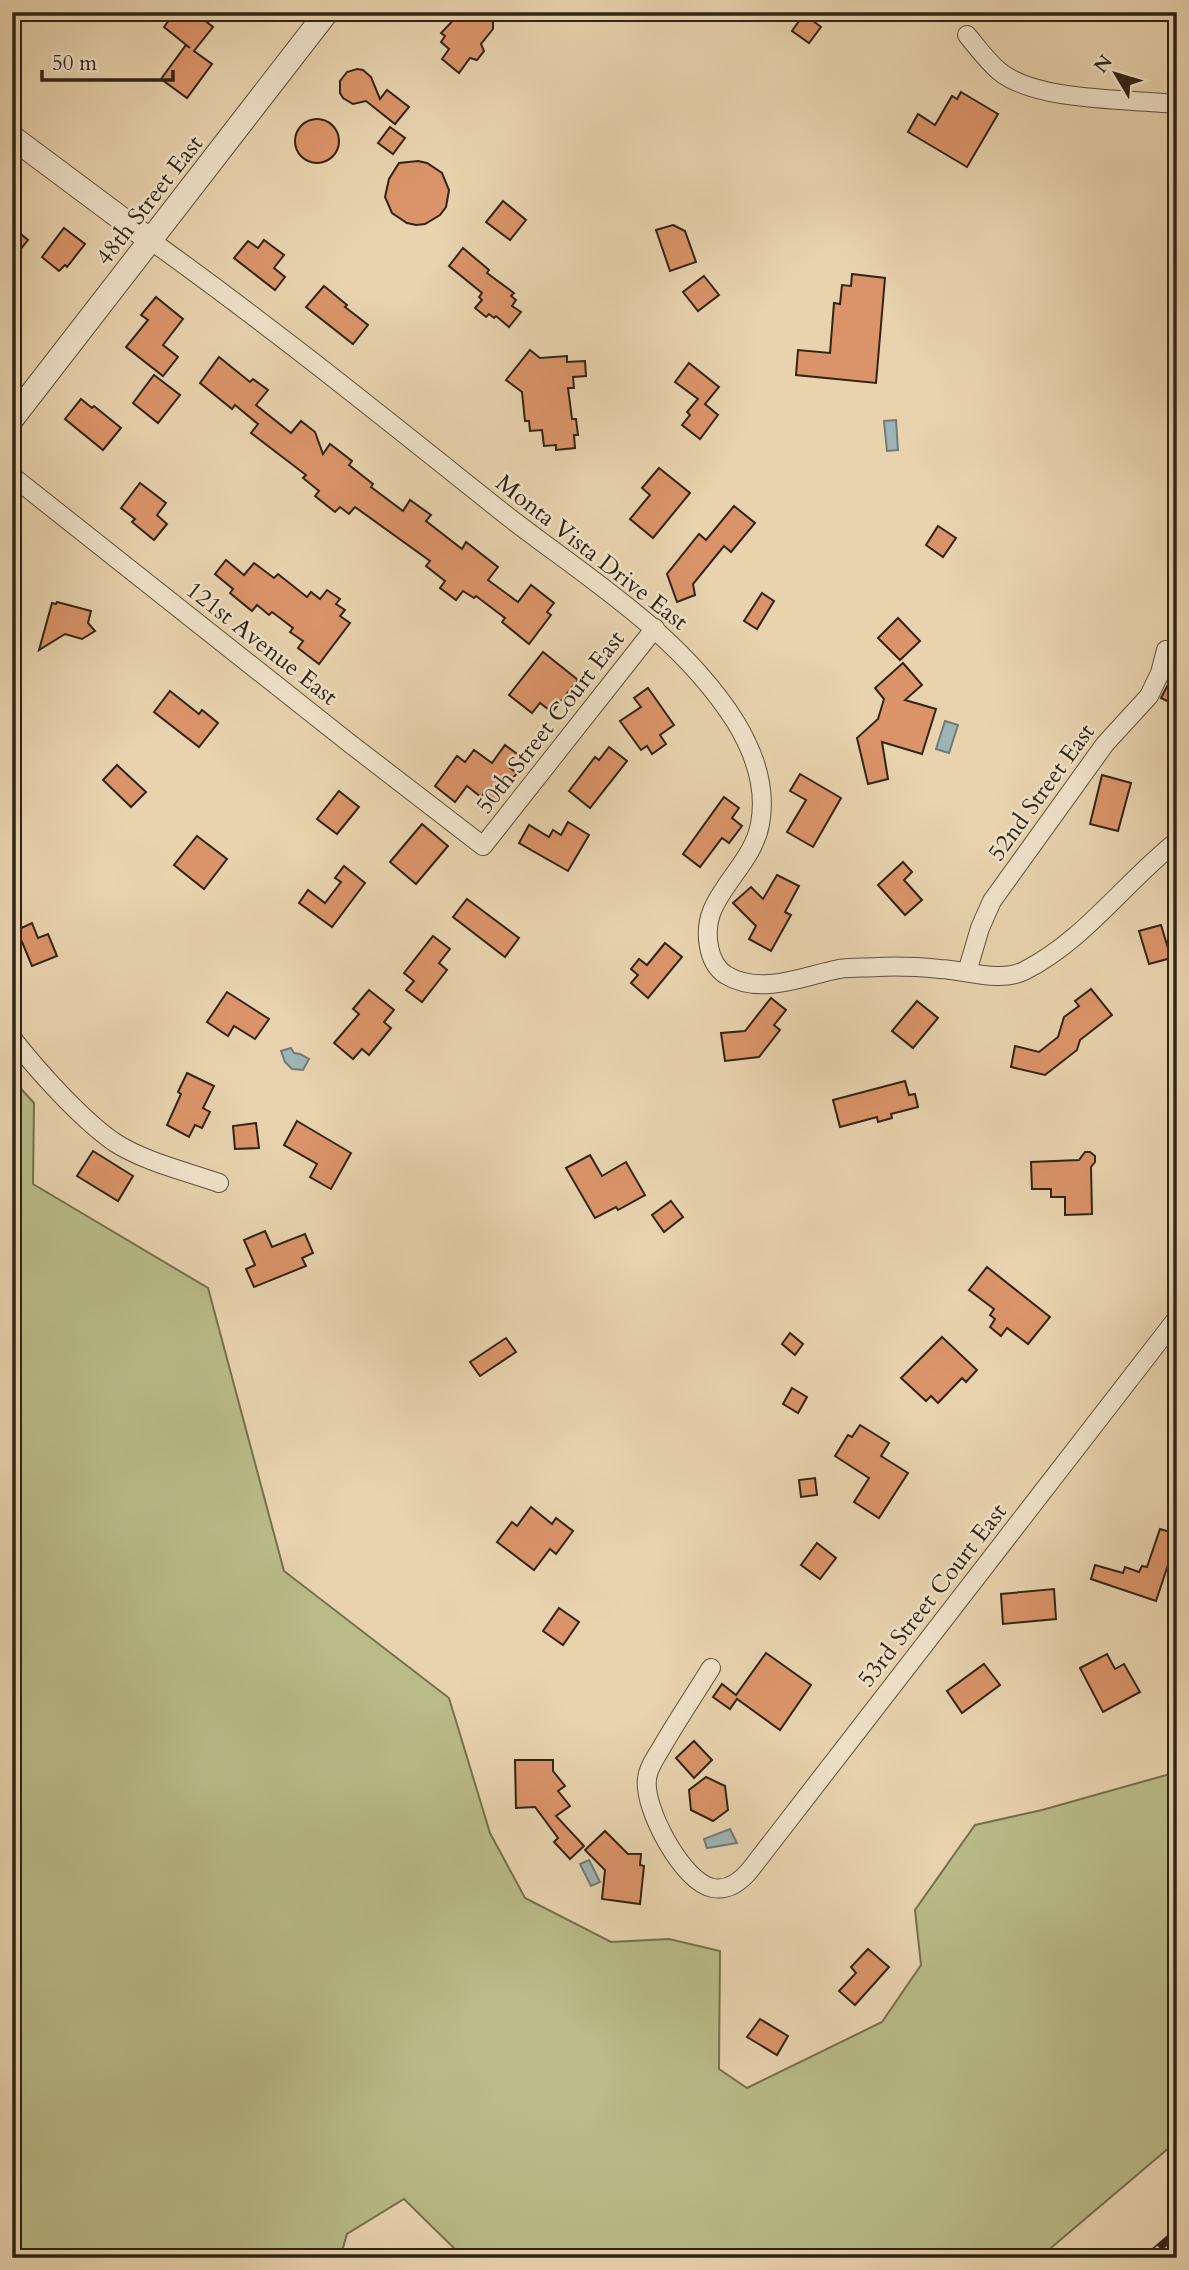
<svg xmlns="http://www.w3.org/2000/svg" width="1189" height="2270" viewBox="0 0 1189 2270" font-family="Cardo,serif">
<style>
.green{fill:#b9bb88;stroke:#75704e;stroke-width:2}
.water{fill:#9db4b6;stroke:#727a76;stroke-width:2}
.building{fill:#db9469;stroke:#312415;stroke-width:2}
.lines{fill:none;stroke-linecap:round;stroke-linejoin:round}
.minor-casing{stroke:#5f503b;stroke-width:20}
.tertiary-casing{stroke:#5f503b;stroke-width:25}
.minor{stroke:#f0e2ca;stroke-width:18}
.tertiary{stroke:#f0e2ca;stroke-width:23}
.rail-casing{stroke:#312415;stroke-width:8}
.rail{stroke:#f0e2ca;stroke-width:5;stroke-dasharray:16;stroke-linecap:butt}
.labels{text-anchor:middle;stroke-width:5;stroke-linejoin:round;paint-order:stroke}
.street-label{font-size:24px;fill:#312415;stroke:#f0e2ca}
</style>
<rect width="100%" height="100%" fill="#e8d3ae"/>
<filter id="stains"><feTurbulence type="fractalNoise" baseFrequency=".00286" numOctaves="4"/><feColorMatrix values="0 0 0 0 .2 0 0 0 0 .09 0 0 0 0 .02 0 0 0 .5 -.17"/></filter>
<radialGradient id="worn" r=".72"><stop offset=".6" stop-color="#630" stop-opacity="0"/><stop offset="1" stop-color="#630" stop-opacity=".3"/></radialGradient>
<path class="green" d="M12,1079l22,24 -1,81 175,104 76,283 165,127 41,135 35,65 86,44 58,-3 51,12 -1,118 28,19 135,-66 39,-57 -6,-55 60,-85 67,-15 135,-38v369l-138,117h-575l-60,-59 -57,35 -7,24h-328z"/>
<g class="water">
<path d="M896,420l2,30 -11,1 -3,-30z"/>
<path d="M945,721l13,4 -9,28 -13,-4z"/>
<path d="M291,1048l3,5 6,1 9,5 -6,11 -11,-1 -7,-7 -4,-11z"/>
<path d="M730,1829l7,14 -30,5 -3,-9z"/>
<path d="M589,1860l11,22 -9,4 -11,-22z"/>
</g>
<g class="building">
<path d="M175,12h19l19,15 -19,24 18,13 -25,34 -26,-19 25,-34 4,3 -26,-21z"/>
<path d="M461,12h39l-7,10v7l-12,15 3,7 -7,9 -7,-2 -11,15 -17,-14 7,-10 -8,-7 4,-6 -4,-3z"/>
<path d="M804,14l17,13 -12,16 -17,-12z"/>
<path d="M357,69l6,1 8,7 9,22 7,-9 22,17 -14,17 -29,-23 -13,3 -10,-6 -3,-5v-12l7,-9z"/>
<path d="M961,92l37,22 -31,53 -59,-35 10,-18 17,11 17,-29 5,3z"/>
<circle cx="317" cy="141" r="22"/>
<path d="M390,127l15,11 -12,16 -15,-11z"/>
<path d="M418,161l9,2 15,10 7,17 -3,17 -6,8 -15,9 -9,1 -9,-2 -15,-10 -7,-16 4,-18 10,-16z"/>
<path d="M503,201l23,19 -16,20 -24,-18z"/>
<path d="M673,225l12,6 11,31 -26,9 -14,-41z"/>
<path d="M12,227l16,13 -16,20z"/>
<path d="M64,228l21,16 -18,23 -2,-2 -6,6 -17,-14z"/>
<path d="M264,240l20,15 -10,13 11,9 -10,13 -41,-32 14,-17 10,7z"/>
<path d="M463,248l26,22 -2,3 27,20 -3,3 5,4 -4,6 9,6 -12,15 -13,-11 -2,2 -5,-4 -3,3 -11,-9 7,-8 -3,-3 3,-4 -33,-27z"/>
<path d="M852,274l33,4 -9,105 -80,-8 2,-25 32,3 4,-50 6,1 2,-19 9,1z"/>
<path d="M704,276l15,19 -21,16 -15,-19z"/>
<path d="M324,286l23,19 -2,2 23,18 -15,19 -47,-37z"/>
<path d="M156,297l27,22 -20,26 15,12 -15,19 -37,-29 22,-27 -7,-5z"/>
<path d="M530,350l10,8 27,-2v6l18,-1 1,15 -13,1 1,11h-6l4,31h4l2,16h-4l1,13 -19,2v-5l-12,1 -2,-16 -12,1 -1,-10h-4l-3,-29 -16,-12z"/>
<path d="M219,357l31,25 3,-3 15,11 -12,15 35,28 10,-12 14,11 8,22 7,-10 22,17 -3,4 24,19 -2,3 32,24 7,-11 21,15 -5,6 36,28 4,-7 32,25 -10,13 30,22 13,-17 23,18 -7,9 4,3 -22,29 -27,-22 3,-4 -29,-22 -2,2 -11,-7 -7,9 -16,-12 5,-7 -19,-15 4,-5 -75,-54 -6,7 -9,-7 -5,5 -20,-16 4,-5 -16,-13 3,-3 -55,-42 7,-9 -23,-19 -3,4 -32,-26z"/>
<path d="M689,363l30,24 -14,17 13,11 -18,24 -18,-14 8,-10 -3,-3 11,-13 -23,-17z"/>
<path d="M154,375l26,20 -22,28 -25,-20z"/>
<path d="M81,399l11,9 2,-2 27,22 -18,22 -38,-31z"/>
<path d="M659,468l31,25 -37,45 -23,-19 20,-24 -8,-7z"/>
<path d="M140,483l26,20 -9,12 10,9 -13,16 -22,-18 3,-3 -14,-11z"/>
<path d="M734,506l21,17 -24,29 -7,-6 -31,38 2,11 -18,7 -10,-28 32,-40 7,6z"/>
<path d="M938,526l18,12 -13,19 -17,-12z"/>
<path d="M226,560l18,15 10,-12 20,15 4,-4 29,23 4,-5 9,7 7,-9 13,9 -4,5 9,6 -5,6 10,7 -31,41 -21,-16 5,-7 -13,-9 3,-4 -21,-16 -3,3 -12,-10 -5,6 -22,-18 3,-4 -18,-15z"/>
<path d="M762,593l12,8 -17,28 -13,-8z"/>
<path d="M57,602l34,9 -3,12 7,8 -13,8 -17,-5 -26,16 13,-47 4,1z"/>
<path d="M898,618l22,23 -20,19 -22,-22z"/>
<path d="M543,652l35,28 -26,32 -12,-9 -8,10 -23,-18z"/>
<path d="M903,663l19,22 -17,15 31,9 -14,45 -40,-12 6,37 -20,5 -11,-46 21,-19 6,-20 -9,-11z"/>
<path d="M1177,667v39l-16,-8z"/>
<path d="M648,688l26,37 -14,10 6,9 -14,10 -5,-8 -6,4 -21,-29 21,-14 -7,-9z"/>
<path d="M170,691l29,23 3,-4 16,13 -19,24 -45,-35z"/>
<path d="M505,745l15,11 -10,12 7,5 -21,28 -11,-9 -4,5 -14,-11 -12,16 -20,-16 22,-30 8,6 9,-12 18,13z"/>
<path d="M609,747l18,14 -37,47 -21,-17 26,-34 4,3z"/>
<path d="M117,765l29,27 -15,15 -28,-27z"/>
<path d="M800,774l41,24 -28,49 -26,-15 19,-32 -16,-9z"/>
<path d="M1102,775l29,8 -13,48 -28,-7z"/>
<path d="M339,791l20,16 -22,27 -20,-15z"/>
<path d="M724,797l15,11 -7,10 10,8 -13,17 -7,-5 -22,29 -17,-13z"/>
<path d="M568,822l21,13 -21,36 -49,-28 10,-18 20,12 4,-7 8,5z"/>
<path d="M422,824l26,22 -32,38 -26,-22z"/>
<path d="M197,836l30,23 -23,30 -30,-24z"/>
<path d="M903,862l9,10 -8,8 18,20 -17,15 -27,-30z"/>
<path d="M344,866l21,17 -33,44 -33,-24 9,-13 17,13 16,-21 -6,-4z"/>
<path d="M777,875l22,11 -14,26 6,3 -20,36 -22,-12 7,-13 -23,-23 18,-16 12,12z"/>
<path d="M467,899l52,39 -14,19 -52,-40z"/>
<path d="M32,923l6,15 10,-4 9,22 -25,10 -15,-36z"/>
<path d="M1161,925l10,33 -22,6 -10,-33z"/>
<path d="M433,936l17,13 -11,14 8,7 -25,32 -16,-12 8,-9 -10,-8z"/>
<path d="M665,943l17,14 -34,41 -17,-15 7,-8 -7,-6 8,-10 8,6z"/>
<path d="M1091,989l21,26 -32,25 -3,10 -32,25 -34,-8 4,-21 24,6 19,-15 6,-20 15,-11 -4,-5z"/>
<path d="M369,990l25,20 -10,12 7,6 -22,27 -7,-6 -9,10 -19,-16 25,-29 -6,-5z"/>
<path d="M227,992l42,27 -14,20 -21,-13 -6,10 -21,-14z"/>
<path d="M771,998l15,12 -12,15 6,5 -21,27 -34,4 -4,-28 24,-2z"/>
<path d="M917,1001l21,17 -25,30 -21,-17z"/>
<path d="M187,1073l27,13 -11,22 7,4 -8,16 -7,-3 -6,12 -22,-12 14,-31 -3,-2z"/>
<path d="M905,1081l4,14 6,-1 3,13 -27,7 1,4 -14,4 -1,-5 -37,10 -7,-27z"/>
<path d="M297,1121l54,32 -20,36 -21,-12 7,-13 -33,-19z"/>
<path d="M256,1123l3,25 -24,1 -2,-23z"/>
<path d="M93,1151l40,25 -15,25 -41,-25z"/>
<path d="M1085,1152h5l5,4v6l-4,5 1,47 -27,1v-18h-14v-8h-19l-1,-27 48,-2z"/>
<path d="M590,1155l12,21 24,-14 19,33 -27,15 -2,-3 -21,11 -29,-50z"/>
<path d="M671,1201l12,16 -19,15 -12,-17z"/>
<path d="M265,1231l7,16 33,-13 8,19 -11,5 4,8 -52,21 -8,-18 9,-4 -11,-25z"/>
<path d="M987,1267l63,50 -22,27 -21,-16 -6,8 -11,-9 5,-8 -5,-4 4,-6 -25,-19z"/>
<path d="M790,1333l13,11 -8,11 -13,-11z"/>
<path d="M942,1337l35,33 -11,12 -4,-4 -24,25 -7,-7 -5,5 -25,-23z"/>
<path d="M506,1338l10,14 -36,24 -10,-14z"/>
<path d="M792,1388l15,9 -9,16 -15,-9z"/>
<path d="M860,1425l29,18 -8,13 27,17 -29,45 -25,-16 15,-24 -34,-22 13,-21 4,2z"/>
<path d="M815,1478l2,17 -16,2 -2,-17z"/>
<path d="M531,1507l21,17 4,-6 17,13 -17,23 -6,-5 -16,21 -37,-28 15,-20 5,4z"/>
<path d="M1160,1529l17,5v34l-9,-3 -12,36 -65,-22 4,-14 28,8 2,-6 14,5 3,-6 5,1z"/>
<path d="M817,1543l19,15 -16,21 -19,-14z"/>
<path d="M1054,1589l2,30 -53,5 -2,-30z"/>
<path d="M559,1608l20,14 -16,23 -20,-14z"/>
<path d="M766,1653l45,32 -31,45 -43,-31 -7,10 -17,-12 9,-13 14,11z"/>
<path d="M1107,1654l8,15 9,-5 16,28 -37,20 -23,-44z"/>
<path d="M984,1664l16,21 -38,28 -15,-22z"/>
<path d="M694,1741l18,19 -18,18 -18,-20z"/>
<path d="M515,1760h38v11l12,15 -7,5 12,15 -14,10 28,30 -14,13 -16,-17 4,-4 -23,-31 -19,1z"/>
<path d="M706,1777l19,9 3,24 -15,11 -22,-11 -2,-20z"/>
<path d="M605,1831l23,23h13l-1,11 4,1 -4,38 -38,-5 3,-29 -20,-20z"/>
<path d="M868,1949l21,18 -34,38 -16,-14 17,-18 -5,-6z"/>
<path d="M760,2019l28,17 -11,19 -30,-18z"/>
</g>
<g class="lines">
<g class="minor-casing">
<g id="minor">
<path d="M967,35c10,12 20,26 32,36 37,31 130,28 178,33"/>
<path d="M150,240c122,87 239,182 356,275 81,63 173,118 229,206 19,31 32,66 25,103 -6,34 -36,57 -48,87 -8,20 -5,52 14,64 35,21 77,1 113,-6 13,-2 26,-1 39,-2 20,-1 41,0 62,2 26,1 59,14 84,2 60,-30 101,-89 153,-130"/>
<path d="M12,476l336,266 135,104 172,-218"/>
<path d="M967,972l13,-44 12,-27 113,-157 44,-48 11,-23 6,-23"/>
<path d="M12,1038c25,32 69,81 102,104 31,20 71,29 105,41"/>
<path d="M711,1668c-16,26 -33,51 -48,77 -6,11 -15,22 -16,34 -4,29 36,104 66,109 16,3 28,-7 37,-18l427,-552"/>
</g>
</g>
<g class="tertiary-casing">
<g id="tertiary">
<path d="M12,137l138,103"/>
<path d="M12,419l315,-407"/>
</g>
</g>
<use href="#minor" class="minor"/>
<use href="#tertiary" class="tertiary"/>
<g class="rail-casing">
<path id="rail" d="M1147,2258l30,-26"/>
</g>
<use href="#rail" class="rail"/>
</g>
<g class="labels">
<g class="street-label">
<text transform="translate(149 200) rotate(-52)" y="8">48th Street East</text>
<text transform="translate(592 552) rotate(38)" y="8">Monta Vista Drive East</text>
<text transform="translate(262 643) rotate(38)" y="8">121st Avenue East</text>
<text transform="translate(550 722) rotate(-52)" y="8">50th Street Court East</text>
<text transform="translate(1041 792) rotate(-54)" y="8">52nd Street East</text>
<text transform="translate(932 1595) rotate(-52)" y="8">53rd Street Court East</text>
</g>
</g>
<rect width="1189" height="2270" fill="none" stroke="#e8d3ae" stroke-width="42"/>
<rect x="14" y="14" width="1161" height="2242" fill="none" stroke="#312415" stroke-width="3.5"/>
<rect x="21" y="21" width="1147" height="2228" fill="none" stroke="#312415" stroke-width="2"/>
<g transform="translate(1116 74) rotate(308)" stroke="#f0e2ca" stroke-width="5" paint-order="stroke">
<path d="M0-5L12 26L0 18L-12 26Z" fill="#312415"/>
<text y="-10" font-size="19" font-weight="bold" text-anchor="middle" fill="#312415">N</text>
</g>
<path d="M42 70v10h131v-10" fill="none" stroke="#312415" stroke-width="3.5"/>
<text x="52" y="70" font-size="21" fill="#312415" stroke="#f0e2ca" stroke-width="5" paint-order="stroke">50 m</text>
<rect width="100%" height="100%" filter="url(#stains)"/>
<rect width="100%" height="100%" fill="url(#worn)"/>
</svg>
